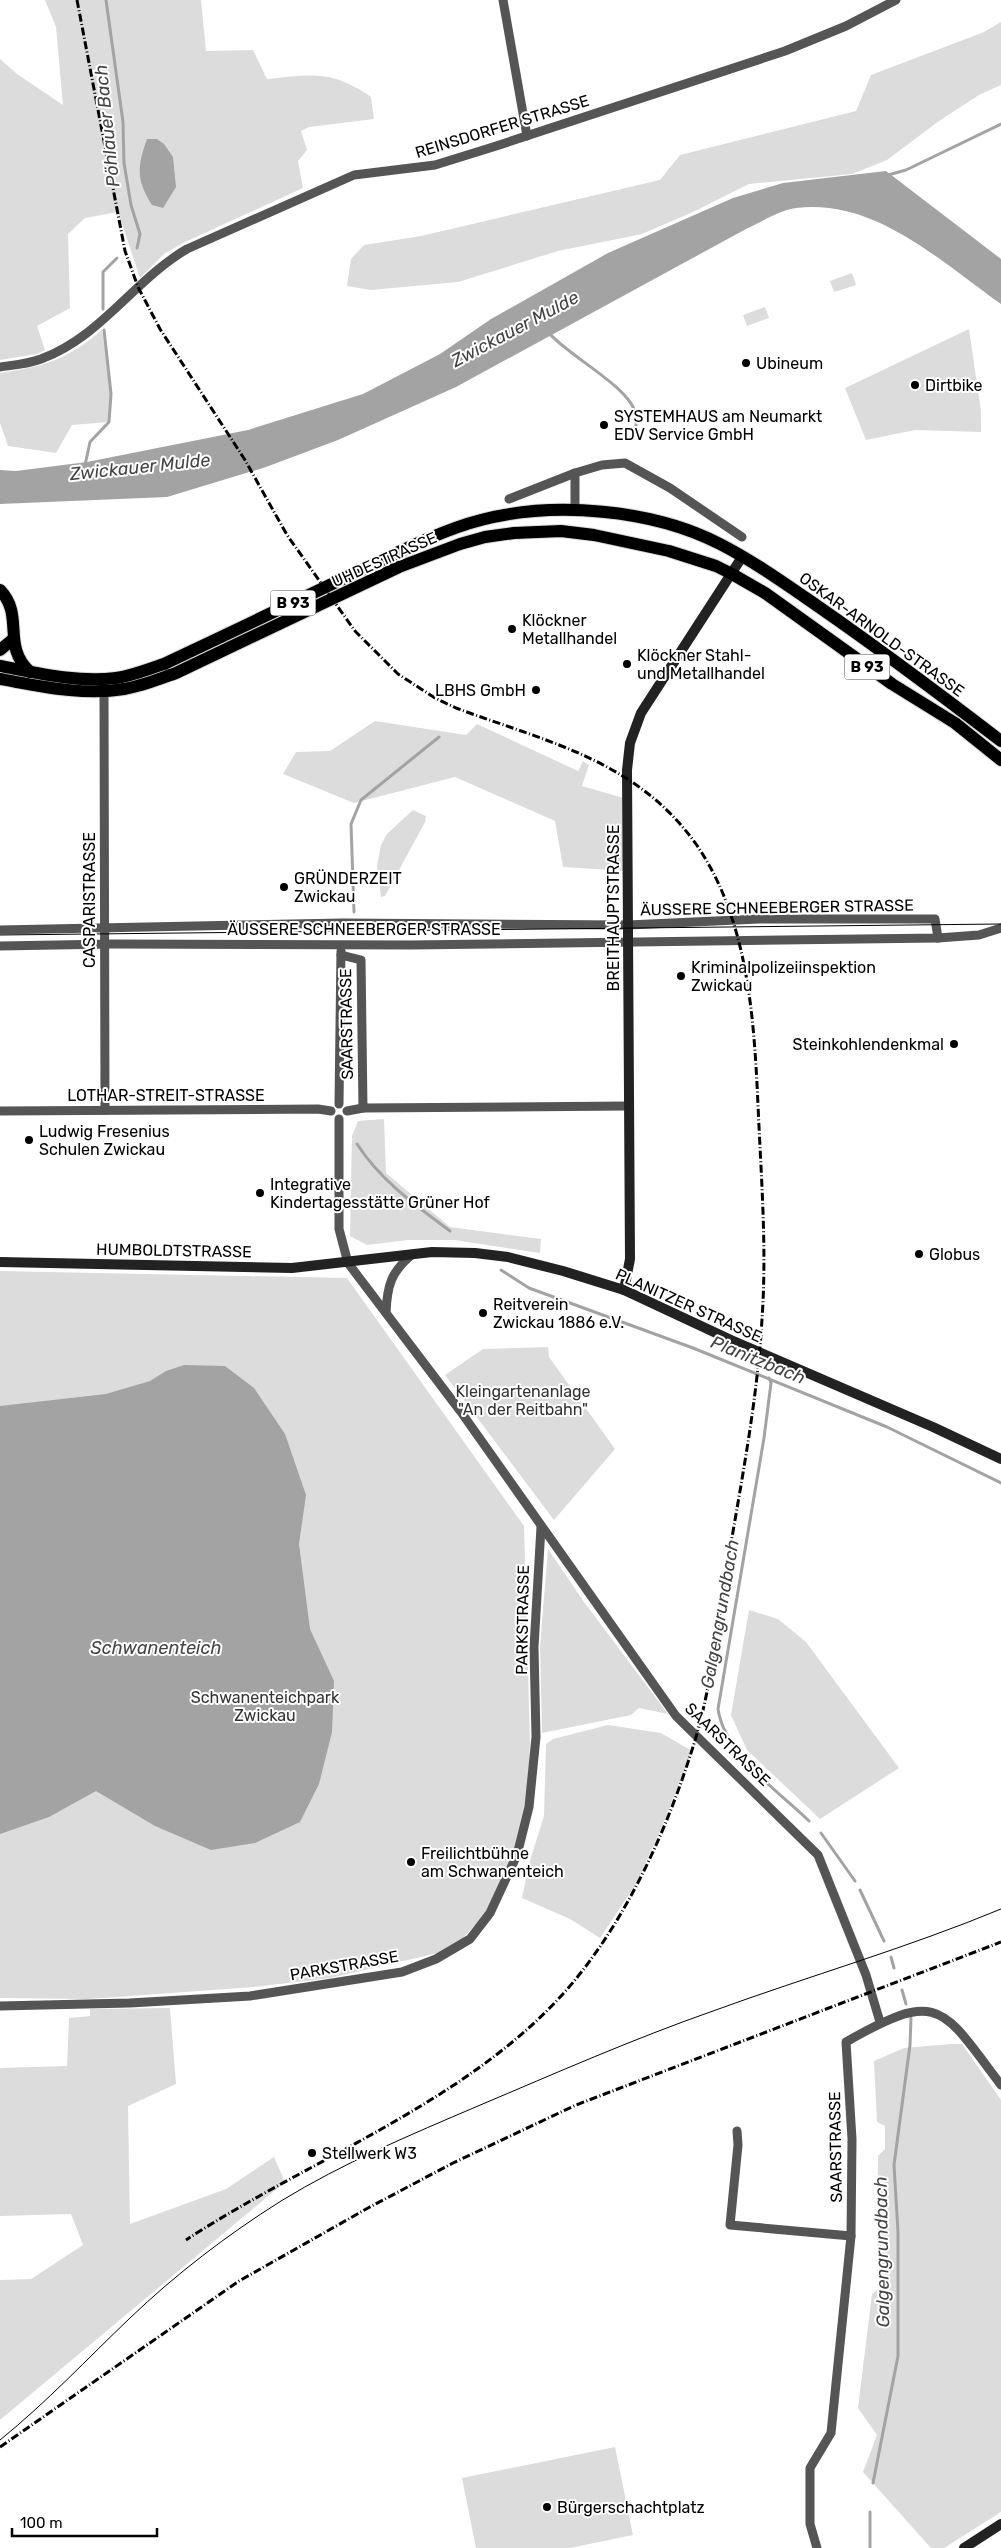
<svg xmlns="http://www.w3.org/2000/svg" width="1001" height="2548" viewBox="0 0 1001 2548" font-family="Rubik,sans-serif">
<style>
.green{fill:#dcdcdc}
.water{fill:#a3a3a3}
.lines{fill:none;stroke-linecap:round;stroke-linejoin:round}
.stream{stroke:#a3a3a3;stroke-width:3}
.primary-casing{stroke:#dbdbdb;stroke-width:14}
.street{stroke:#555;stroke-width:9}
.secondary{stroke:#222;stroke-width:10}
.primary{stroke:#000;stroke-width:12}
.tram{stroke:#000;stroke-width:1}
.rail{stroke:#000;stroke-width:3;stroke-dasharray:8 2.5 1 2.5;stroke-linecap:butt}
.poi-dot{fill:#000;stroke:#fff;stroke-width:2}
.labels{text-anchor:middle;stroke-width:4;stroke-linejoin:round;paint-order:stroke}
.shield{fill:#fff;stroke:#4c4c4c;stroke-width:1}
.shield-label{font-size:15px;font-weight:bold;fill:#000}
.street-label{font-size:16px;fill:#000;stroke:#fff}
.poi-label{font-size:16px;fill:#000;stroke:#fff;text-anchor:start}
.park-label{font-size:16px;fill:#333;stroke:#fff}
.water-label{font-size:18px;font-style:italic;fill:#444;stroke:#fff}
</style>
<rect width="100%" height="100%" fill="#fff"/>
<g class="green">
<path d="M45,0h156l5,51 47,-1 14,29c45,-5 66,-9 104,18l3,22 -65,8 -8,4 6,19 -9,11 5,27 -118,54 -21,12 -24,24 -22,-66 -33,6 -17,16 2,74 -33,18 8,24 -8,4 -37,6v-301l17,15 46,31 -7,-78z"/>
<path d="M1001,22v63l-22,10 -40,26 -52,39 -35,14 -103,10 -56,28 -51,22 -84,17 -100,31 -87,8 -24,-4 4,-27 13,-14 57,-9 239,-56 20,-25 176,-44 15,-36 113,-43z"/>
<path d="M852,273l4,12 -22,7 -4,-11z"/>
<path d="M765,307l4,11 -22,8 -4,-11z"/>
<path d="M969,329l12,82v21l-66,-2 -49,10 -21,-52z"/>
<path d="M102,330l9,63 -2,29 -37,3 -16,28 -48,-7 -8,-23v-50c46,-7 66,-13 102,-43z"/>
<path d="M375,721l91,14 11,-11 101,47 5,-10 6,4 -7,21 45,13v72l-64,-4 -8,-46 -100,-44 -101,26 -71,-29 13,-22 34,-1z"/>
<path d="M413,810l13,6 -1,6 -40,74 -4,1 -4,-31 4,-21 6,-11z"/>
<path d="M384,1119l2,54 64,54 91,12 -1,14 -86,-13h-46l-41,5 -17,-9 2,-100 6,-15z"/>
<path d="M0,1271l347,7 177,248 6,217 -3,61 -10,45 -23,52 -17,22 -16,17 -23,13 -108,25 -76,9 -165,12 -89,-1z"/>
<path d="M548,1347l1,10 66,92 -61,71 -109,-145 38,-26z"/>
<path d="M548,1549l36,53 84,112 -29,-6 -8,7 -89,18 -2,-87z"/>
<path d="M749,1610l29,9 28,23 93,126 -79,51 -73,-69 -16,-35z"/>
<path d="M608,1725l53,8 31,18 -30,76 -26,57 -36,54 -30,-19 -48,-21 7,-34 15,-48 2,-72 7,-5z"/>
<path d="M170,2008l6,76 -48,22 2,118 96,-35 48,-32 11,25 -285,238v-140l31,-1 52,-34 -12,-31 -71,2v-148l67,-2 2,-48 21,-2v-7z"/>
<path d="M951,2044h11l39,56v412l-57,36h-13l-68,-76 14,-37 -19,-27 14,-114 9,-7 2,-14 -6,-17 1,-100 7,-7v-23l-8,-4 -3,-61 30,-13z"/>
<path d="M615,2447l18,88 -63,13h-94l-14,-70z"/>
</g>
<g class="water">
<path d="M147,139h10l7,5 9,13 3,30 -13,21 -11,-3c-16,-25 -15,-38 -5,-66z"/>
<path d="M886,171l115,88v45c-60,-42 -126,-106 -205,-96 -16,2 -35,14 -50,21l-290,158 -118,53 -72,27 -99,30 -167,7v-34l16,1 71,-9 161,-32 115,-36 77,-40 51,-35 117,-66 125,-55 50,-15z"/>
<path d="M184,1365l41,1 29,22 31,46 21,61 -7,49 11,85 24,52 -2,51 -13,52 -19,38 -45,21 -44,7 -56,-24 -59,-35 -47,26 -49,17v-428l106,-12 44,-13 16,-10z"/>
</g>
<g class="lines">
<g class="stream">
<path d="M106,0l17,122 1,41 7,42 9,29 -3,14"/>
<path d="M888,175l18,-5 95,-46"/>
<path d="M103,309v-37l14,-14"/>
<path d="M548,332c19,23 80,54 87,80 1,4 1,10 1,15"/>
<path d="M85,465l5,-23 19,-20 2,-28 -7,-64"/>
<path d="M354,912l-3,-88 10,-24 78,-63"/>
<path d="M357,1144c24,37 58,61 93,87"/>
<path d="M501,1270l28,18 164,60 194,79 114,56"/>
<path d="M769,1378l2,5 -7,55 -46,271c7,46 59,81 91,112"/>
<path d="M821,1833l34,48"/>
<path d="M860,1890l24,51"/>
<path d="M891,1957l3,11"/>
<path d="M902,1990l4,14"/>
<path d="M873,2483l25,-127v-124l-4,-67 16,-120 1,-27"/>
<path d="M870,2548v-36"/>
</g>
<g class="primary-casing">
<g id="primary">
<path d="M0,590c25,26 1,55 30,82"/>
<path d="M0,650l12,-10"/>
<path d="M0,666c37,7 78,17 116,12 16,-2 32,-9 48,-14 64,-30 128,-61 191,-91 38,-18 86,-43 126,-53 73,-19 171,-11 239,24 35,18 67,41 99,63 62,43 122,88 182,134"/>
<path d="M0,679c40,7 83,17 124,10 18,-3 35,-10 52,-16l223,-106 61,-23 25,-7 29,-4 47,-2 33,4 75,16 47,15 16,8 33,19 127,91 63,39 46,37"/>
</g>
</g>
<g class="street">
<path d="M503,0l24,136"/>
<path d="M0,367c14,-2 28,-3 41,-8 60,-22 93,-79 146,-110l167,-74 81,-10 58,-18 292,-96 61,-25 50,-26"/>
<path d="M509,499l66,-26"/>
<path d="M575,510v-37l27,-8 23,-2 45,25 72,49"/>
<path d="M104,691l1,419"/>
<path d="M0,930l342,-7 286,2 131,-6h176l3,19"/>
<path d="M0,946l112,-2 299,1 527,-7 41,-3 22,-7"/>
<path d="M341,955l20,5 2,148"/>
<path d="M339,1104l2,-153"/>
<path d="M0,1111l318,-2 13,2"/>
<path d="M347,1111l16,-3 266,-2"/>
<path d="M339,1119v110l9,34 113,149 215,304 142,139 48,120 14,47"/>
<path d="M386,1313c1,-27 5,-42 27,-59"/>
<path d="M0,2006l130,-3 120,-7 152,-24 34,-13 34,-20 20,-26 27,-58 12,-48 7,-70 -2,-90 7,-120"/>
<path d="M737,2131l1,14 -8,80 121,11"/>
<path d="M817,2548l-7,-24v-56l21,-35 20,-197 1,-97 -6,-97c94,-54 96,-35 155,43"/>
</g>
<g class="secondary">
<path d="M0,1262l292,6 140,-16 43,1 33,4 55,14 61,19 107,50 202,87 68,32"/>
<path d="M624,1290l6,-31 -3,-489 3,-27 11,-30 101,-156"/>
<path d="M964,2548l37,-24"/>
</g>
<use href="#primary" class="primary"/>
<g class="tram">
<path d="M0,935l1001,-11"/>
<path d="M0,2440c47,-38 87,-81 130,-122 46,-44 97,-83 151,-117 62,-38 129,-66 197,-95 78,-33 155,-67 235,-95 96,-35 194,-63 288,-102"/>
</g>
<g class="rail">
<path d="M77,0l48,251 13,36 22,42 85,131 42,75 68,96 43,43 37,24 21,10c91,34 180,52 240,136 52,75 58,173 62,261 3,71 9,143 4,214 -5,87 -23,174 -37,260 -9,57 -15,116 -33,171 -25,79 -62,161 -113,225 -97,122 -265,181 -393,265"/>
<path d="M0,2447l239,-166 129,-73 85,-45 123,-58 425,-163"/>
</g>
</g>
<g class="poi-dot">
<circle cx="746" cy="363" r="5"/>
<circle cx="915" cy="385" r="5"/>
<circle cx="604" cy="425" r="5"/>
<circle cx="512" cy="629" r="5"/>
<circle cx="627" cy="664" r="5"/>
<circle cx="536" cy="690" r="5"/>
<circle cx="284" cy="887" r="5"/>
<circle cx="681" cy="976" r="5"/>
<circle cx="954" cy="1044" r="5"/>
<circle cx="29" cy="1140" r="5"/>
<circle cx="260" cy="1193" r="5"/>
<circle cx="919" cy="1254" r="5"/>
<circle cx="483" cy="1313" r="5"/>
<circle cx="411" cy="1862" r="5"/>
<circle cx="312" cy="2153" r="5"/>
<circle cx="547" cy="2507" r="5"/>
</g>
<g class="labels">
<g class="shield">
<rect x="270.5" y="590.5" width="45" height="25" rx="4"/>
<rect x="844.5" y="654.5" width="45" height="25" rx="4"/>
</g>
<g class="shield-label">
<text x="293" y="608">B 93</text>
<text x="867" y="672">B 93</text>
</g>
<g class="street-label">
<text transform="translate(502 126) rotate(-17)" y="6">REINSDORFER STRASSE</text>
<text transform="translate(384 559) rotate(-24)" y="6">UHDESTRASSE</text>
<text transform="translate(882 634) rotate(36)" y="6">OSKAR-ARNOLD-STRASSE</text>
<text transform="translate(89 900) rotate(-90)" y="6">CASPARISTRASSE</text>
<text transform="translate(777 907) rotate(-1)" y="6">ÄUSSERE SCHNEEBERGER STRASSE</text>
<text transform="translate(613 908) rotate(-90)" y="6">BREITHAUPTSTRASSE</text>
<text x="364" y="935">ÄUSSERE SCHNEEBERGER STRASSE</text>
<text transform="translate(346 1024) rotate(-91)" y="6">SAARSTRASSE</text>
<text x="166" y="1101">LOTHAR-STREIT-STRASSE</text>
<text transform="translate(174 1250) rotate(1)" y="6">HUMBOLDTSTRASSE</text>
<text transform="translate(689 1305) rotate(24)" y="6">PLANITZER STRASSE</text>
<text transform="translate(522 1620) rotate(-89)" y="6">PARKSTRASSE</text>
<text transform="translate(728 1744) rotate(44)" y="6">SAARSTRASSE</text>
<text transform="translate(344 1965) rotate(-10)" y="6">PARKSTRASSE</text>
<text transform="translate(835 2147) rotate(-91)" y="6">SAARSTRASSE</text>
</g>
<g class="poi-label">
<text x="756" y="369">Ubineum</text>
<text x="925" y="391">Dirtbike</text>
<text x="614" y="422">SYSTEMHAUS am Neumarkt<tspan x="614" dy="18">EDV Service GmbH</tspan></text>
<text x="522" y="626">Klöckner<tspan x="522" dy="18">Metallhandel</tspan></text>
<text x="637" y="661">Klöckner Stahl-<tspan x="637" dy="18">und Metallhandel</tspan></text>
<text x="526" y="696" text-anchor="end">LBHS GmbH</text>
<text x="294" y="884">GRÜNDERZEIT<tspan x="294" dy="18">Zwickau</tspan></text>
<text x="691" y="973">Kriminalpolizeiinspektion<tspan x="691" dy="18">Zwickau</tspan></text>
<text x="944" y="1050" text-anchor="end">Steinkohlendenkmal</text>
<text x="39" y="1137">Ludwig Fresenius<tspan x="39" dy="18">Schulen Zwickau</tspan></text>
<text x="270" y="1190">Integrative<tspan x="270" dy="18">Kindertagesstätte Grüner Hof</tspan></text>
<text x="929" y="1260">Globus</text>
<text x="493" y="1310">Reitverein<tspan x="493" dy="18">Zwickau 1886 e.V.</tspan></text>
<text x="421" y="1859">Freilichtbühne<tspan x="421" dy="18">am Schwanenteich</tspan></text>
<text x="322" y="2159">Stellwerk W3</text>
<text x="557" y="2513">Bürgerschachtplatz</text>
</g>
<g class="park-label">
<text x="523" y="1397">Kleingartenanlage<tspan x="523" dy="18">"An der Reitbahn"</tspan></text>
<text x="265" y="1703">Schwanenteichpark<tspan x="265" dy="18">Zwickau</tspan></text>
</g>
<g class="water-label">
<text transform="translate(107 126) rotate(-96)" y="6">Pöhlauer Bach</text>
<text transform="translate(515 329) rotate(-28)" y="6">Zwickauer Mulde</text>
<text transform="translate(140 467) rotate(-6)" y="6">Zwickauer Mulde</text>
<text transform="translate(758 1360) rotate(22)" y="6">Planitzbach</text>
<text transform="translate(720 1614) rotate(-80)" y="6">Galgengrundbach</text>
<text x="156" y="1654">Schwanenteich</text>
<text transform="translate(882 2252) rotate(-91)" y="6">Galgengrundbach</text>
</g>
</g>
<path d="M12 2528v8h145v-8" fill="none" stroke="#000000" stroke-width="2.5"/>
<text x="20" y="2528" font-size="15" fill="#000000" stroke="#ffffff" stroke-width="4" paint-order="stroke">100 m</text>
</svg>
